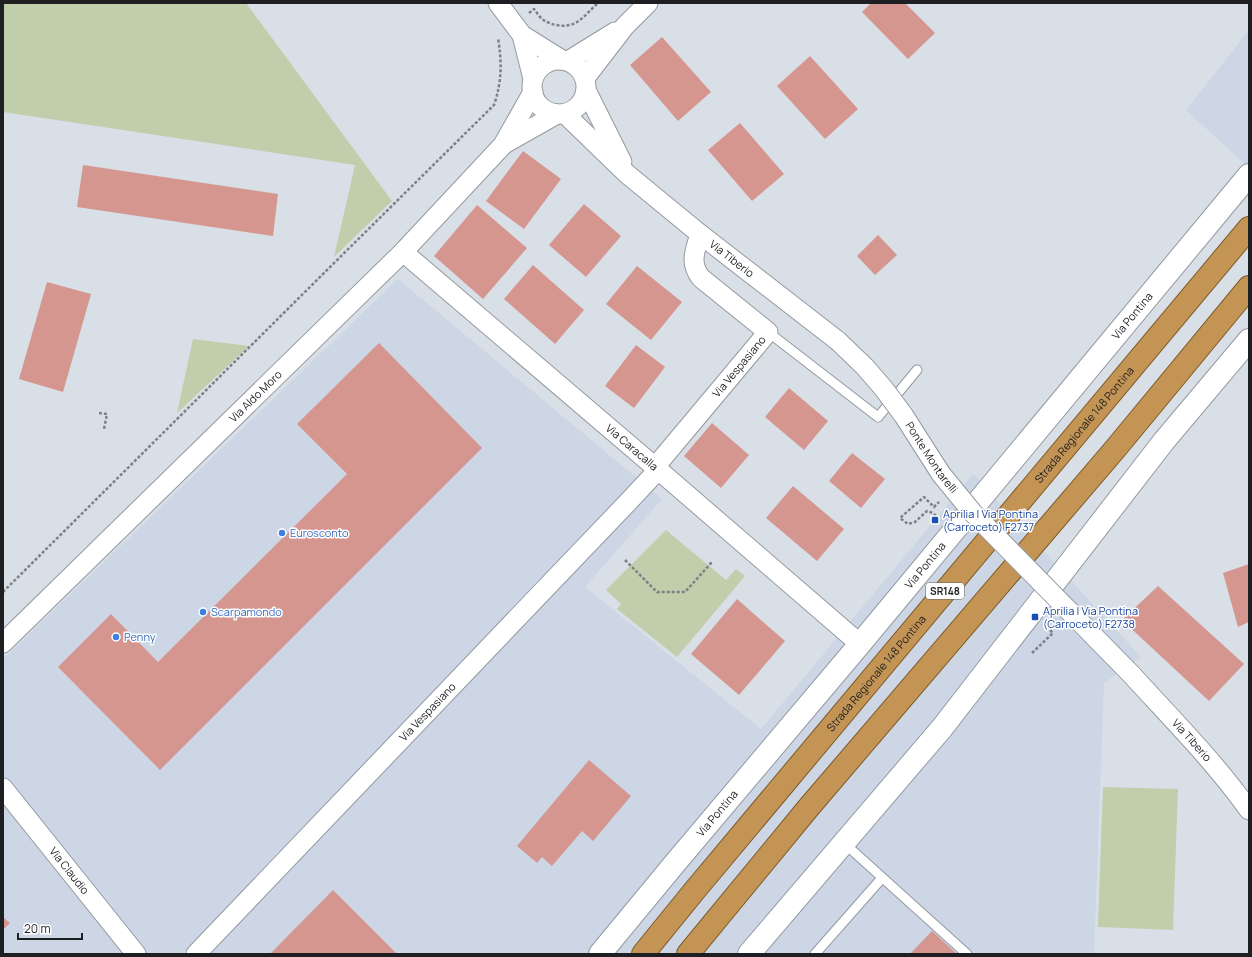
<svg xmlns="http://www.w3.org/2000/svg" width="1252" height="957" viewBox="0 0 1252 957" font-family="Manrope,sans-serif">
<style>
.built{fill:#ccd6e5}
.green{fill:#c0ceab}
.building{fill:#d59690}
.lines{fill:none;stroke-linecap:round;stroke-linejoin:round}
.service-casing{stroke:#9499a1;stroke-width:11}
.minor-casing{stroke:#9499a1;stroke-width:21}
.tertiary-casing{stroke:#9499a1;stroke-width:24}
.trunk-casing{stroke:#7f5a27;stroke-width:24}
.path{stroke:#7d8186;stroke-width:2.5;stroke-dasharray:3 2;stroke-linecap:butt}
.service{stroke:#fff;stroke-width:9}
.minor{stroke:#fff;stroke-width:19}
.tertiary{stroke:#fff;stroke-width:22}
.trunk{stroke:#c39454;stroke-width:22}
.minor-bridge-casing{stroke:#9499a1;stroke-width:21;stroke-linecap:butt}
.minor-bridge{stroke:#fff;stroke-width:19}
.transit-dot{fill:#1a4fb4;stroke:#fff;stroke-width:1.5}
.shop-dot{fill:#3f7fe0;stroke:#fff;stroke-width:1.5}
.labels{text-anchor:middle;stroke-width:3;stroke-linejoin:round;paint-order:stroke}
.shield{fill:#fff;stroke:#616264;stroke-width:1}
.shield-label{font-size:10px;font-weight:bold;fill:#1d1f22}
.street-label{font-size:11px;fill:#1d1f22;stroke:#fff}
.transit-label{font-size:11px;fill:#164399;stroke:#fff;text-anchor:start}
.shop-label{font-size:11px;fill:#366cbe;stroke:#fff;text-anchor:start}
</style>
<rect width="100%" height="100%" fill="#d9dfe7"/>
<g class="built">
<path d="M1249,30v138l-63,-58z"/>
<path d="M398,279l264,220 -77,88 176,142 212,-255 168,183 -37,26 -10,271h-1091v-295z"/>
</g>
<g class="green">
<path d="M3,3h243l146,198 -58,56 21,-92 -352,-53z"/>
<path d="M193,339l56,7 -72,67z"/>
<path d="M666,530l60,50 10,-11 9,7 -68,81 -60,-48 4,-5 -15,-14z"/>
<path d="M1103,787l75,2 -5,141 -75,-3z"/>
</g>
<g class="building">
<path d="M871,3h34l30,30 -27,26 -46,-47z"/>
<path d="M662,37l49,55 -33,29 -48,-56z"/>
<path d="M810,56l48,53 -33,30 -48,-53z"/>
<path d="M740,123l44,51 -32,27 -44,-51z"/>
<path d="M523,151l38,28 -37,50 -38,-28z"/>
<path d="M83,165l195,29 -5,42 -196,-29z"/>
<path d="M584,204l37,32 -35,41 -37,-32z"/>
<path d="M477,205l50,43 -44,51 -49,-43z"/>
<path d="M878,235l19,20 -22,20 -18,-19z"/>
<path d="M533,265l51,45 -29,34 -51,-45z"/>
<path d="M637,266l45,36 -31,38 -45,-36z"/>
<path d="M47,282l44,12 -28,98 -44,-13z"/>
<path d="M379,343l103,105 -322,322 -102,-103 53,-53 47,48 189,-188 -50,-50z"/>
<path d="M636,345l29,22 -31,41 -29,-22z"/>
<path d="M789,388l39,33 -24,29 -39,-33z"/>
<path d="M712,423l37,32 -28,33 -37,-32z"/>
<path d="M852,453l33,26 -24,29 -32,-27z"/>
<path d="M793,486l51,43 -27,32 -51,-43z"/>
<path d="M1249,564v58l-11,5 -15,-54z"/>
<path d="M1158,586l86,78 -35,37 -87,-81z"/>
<path d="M737,599l48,42 -46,54 -48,-41z"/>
<path d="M589,760l42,36 -38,45 -11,-10 -30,35 -10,-9 -5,6 -20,-17z"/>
<path d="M333,890l64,64h-127z"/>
<path d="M3,917l7,6 -7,7z"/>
<path d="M932,931l25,23h-47z"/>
</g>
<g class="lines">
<g class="service-casing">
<g id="service">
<path d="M768,332l110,85 39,-47"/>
<path d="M844,843l123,111"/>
<path d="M815,954l67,-76"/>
</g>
</g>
<g class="minor-casing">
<g id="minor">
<path d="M498,3l24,32 40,25"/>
<path d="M522,35l11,44"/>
<circle cx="559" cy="87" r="27"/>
<path d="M568,61l47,-29"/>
<path d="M585,78l40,-52 23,-23"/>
<path d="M586,90l36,72"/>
<path id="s1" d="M565,114l62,60 73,60 138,107"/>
<path d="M504,144l53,-30"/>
<path id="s2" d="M403,252l252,215 205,177"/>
<path id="s3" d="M655,467l113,-135 -67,-54c-12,-15 -6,-27 -1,-44"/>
<path id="s4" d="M3,643l400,-391 100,-107 30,-53"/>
<path id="s5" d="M1131,674c40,44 83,87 118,136"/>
<path id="s6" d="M3,788l133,166"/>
<path id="s7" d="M196,954l434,-454 28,-30"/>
</g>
</g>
<g class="tertiary-casing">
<g id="tertiary">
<path id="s8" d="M600,954l76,-92 184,-218 389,-469"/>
<path d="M749,954l193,-226 222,-287 85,-101"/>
</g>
</g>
<g class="trunk-casing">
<g id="trunk">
<path id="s9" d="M643,954l52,-64 554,-662"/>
<path d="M688,954l121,-147 307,-359 133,-161"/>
</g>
</g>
<g class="path">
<path d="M529,13l5,-4c3,4 6,9 11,12 9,5 23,7 32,1 8,-5 14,-13 21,-19"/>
<path d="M99,413l8,1 -3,15"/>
<path d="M936,516l-3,-3 -6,-2 -12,11 -7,2 -8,-6 24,-21 10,10 5,-5"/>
<path d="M625,560l32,32h28l27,-30"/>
<path d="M3,592l319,-317 172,-170c8,-24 8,-42 4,-67"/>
<path d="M1032,653l21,-20 -5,-5"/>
</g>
<use href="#service" class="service"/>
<use href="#minor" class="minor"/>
<use href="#tertiary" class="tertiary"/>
<use href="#trunk" class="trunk"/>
<g class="minor-bridge-casing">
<g id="minor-bridge">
<path id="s10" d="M838,341l27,26 19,22 20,27 37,58 32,39 158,161"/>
</g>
</g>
<use href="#minor-bridge" class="minor-bridge"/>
</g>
<g class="transit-dot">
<rect x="931" y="516" width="8" height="8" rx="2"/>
<rect x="1031" y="613" width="8" height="8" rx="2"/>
</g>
<g class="shop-dot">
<circle cx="282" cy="533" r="4"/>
<circle cx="203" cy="612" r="4"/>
<circle cx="116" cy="637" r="4"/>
</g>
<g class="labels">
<rect class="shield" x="926" y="583" width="38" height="16" rx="3"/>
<g class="shield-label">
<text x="945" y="595">SR148</text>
</g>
<g class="street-label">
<text dy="4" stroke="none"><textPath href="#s1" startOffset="221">Via Tiberio</textPath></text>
<text dy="4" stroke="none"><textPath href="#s8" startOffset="831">Via Pontina</textPath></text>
<text dy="4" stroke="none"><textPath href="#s3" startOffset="131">Via Vespasiano</textPath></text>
<text dy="4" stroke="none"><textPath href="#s4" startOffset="353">Via Aldo Moro</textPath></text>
<text dy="4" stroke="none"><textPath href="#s9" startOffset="689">Strada Regionale 148 Pontina</textPath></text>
<text dy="4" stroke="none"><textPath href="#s2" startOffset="301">Via Caracalla</textPath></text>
<text dy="4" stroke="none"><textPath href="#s10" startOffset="150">Ponte Montarelli</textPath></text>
<text dy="4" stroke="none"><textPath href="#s8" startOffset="507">Via Pontina</textPath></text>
<text dy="4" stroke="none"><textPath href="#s9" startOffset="365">Strada Regionale 148 Pontina</textPath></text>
<text dy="4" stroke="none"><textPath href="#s7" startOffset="335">Via Vespasiano</textPath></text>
<text dy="4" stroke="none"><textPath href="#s5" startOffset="90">Via Tiberio</textPath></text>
<text dy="4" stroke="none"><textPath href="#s8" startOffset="183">Via Pontina</textPath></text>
<text dy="4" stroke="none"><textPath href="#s6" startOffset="106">Via Claudio</textPath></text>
</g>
<g class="transit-label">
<text x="943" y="518">Aprilia | Via Pontina<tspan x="943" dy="13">(Carroceto) F2737</tspan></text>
<text x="1043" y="615">Aprilia | Via Pontina<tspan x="1043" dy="13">(Carroceto) F2738</tspan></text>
</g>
<g class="shop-label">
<text x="290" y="537">Eurosconto</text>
<text x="211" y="616">Scarpamondo</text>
<text x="124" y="641">Penny</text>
</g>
</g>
<rect width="1252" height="957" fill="none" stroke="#1d1f22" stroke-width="8"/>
<path d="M18 933v6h64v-6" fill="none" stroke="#1d1f22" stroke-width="2"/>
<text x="24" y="933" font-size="12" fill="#1d1f22" stroke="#ffffff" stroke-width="3" paint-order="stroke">20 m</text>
</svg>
